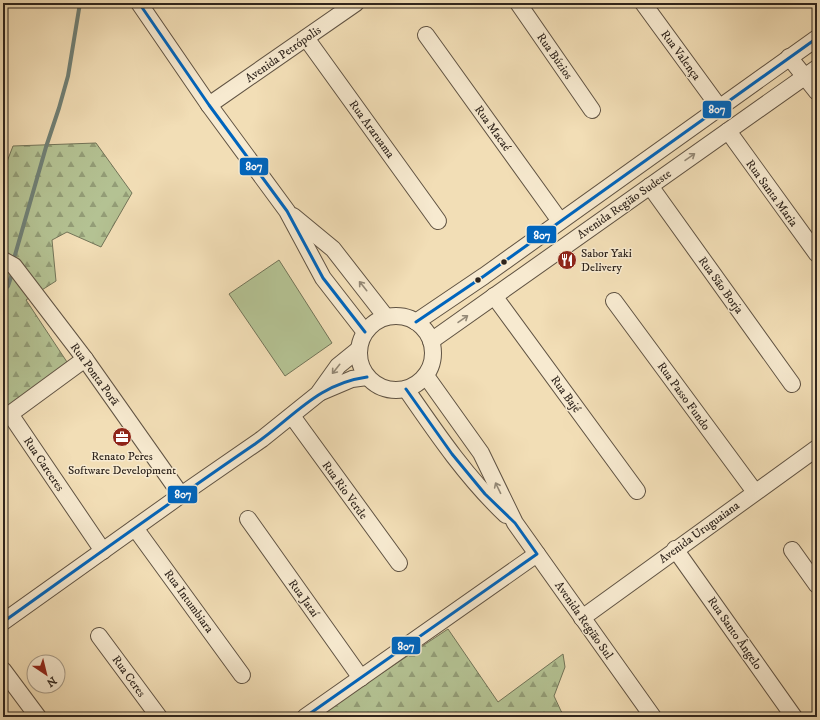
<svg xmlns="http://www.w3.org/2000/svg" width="820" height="720" viewBox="0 0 820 720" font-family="'IM FELL DW Pica',serif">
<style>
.green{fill:#b4c293;stroke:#727458}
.forest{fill:url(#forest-firs);stroke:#727458}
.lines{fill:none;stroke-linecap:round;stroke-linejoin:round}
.stream{stroke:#708076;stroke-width:4}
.minor-casing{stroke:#605343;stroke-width:18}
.minor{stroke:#f7ead0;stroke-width:16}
.bus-1-casing{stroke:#f7ead0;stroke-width:6}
.bus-1{stroke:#0065bd;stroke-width:3}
.oneway{stroke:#938876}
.bus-dot{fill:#2f251d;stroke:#f7ead0;stroke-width:1.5}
.labels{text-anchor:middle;stroke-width:3;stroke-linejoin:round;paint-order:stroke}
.street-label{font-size:12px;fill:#2f251d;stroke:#f7ead0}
.poi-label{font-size:12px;fill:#2f251d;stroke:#f7ead0;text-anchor:start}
.line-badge{stroke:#f7ead0;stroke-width:1.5}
.badge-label{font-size:11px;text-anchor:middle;font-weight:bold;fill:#fff}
</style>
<defs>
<pattern id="forest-firs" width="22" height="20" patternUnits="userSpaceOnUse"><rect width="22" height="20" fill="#b4c293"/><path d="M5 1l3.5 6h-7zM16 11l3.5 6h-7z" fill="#939d77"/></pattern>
</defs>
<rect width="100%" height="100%" fill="#f2deb6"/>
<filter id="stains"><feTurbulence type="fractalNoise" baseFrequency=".005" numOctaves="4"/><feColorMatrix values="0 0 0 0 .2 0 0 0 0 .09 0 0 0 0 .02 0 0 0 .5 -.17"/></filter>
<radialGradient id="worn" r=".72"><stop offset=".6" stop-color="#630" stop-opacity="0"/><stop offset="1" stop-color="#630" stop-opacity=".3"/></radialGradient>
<path class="green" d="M279,260l53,83 -47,33 -56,-82z"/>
<g class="forest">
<path d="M96,143l36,50 -31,54 -34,-15 -15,8 4,41 -30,19 41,62 -64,54v-244l10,-26z"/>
<path d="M448,629l50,73 65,-48 2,13 -11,29 7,15 5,6h-250z"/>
</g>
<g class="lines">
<g class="stream">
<path d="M15,255l31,-108 13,-39 9,-32 12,-73"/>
<path d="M3,291l5,-5 4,-12"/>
</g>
<g class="minor-casing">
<g id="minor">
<path d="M139,3l70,102 78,106 36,67 42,54"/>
<path d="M518,3l74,107"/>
<path d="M643,3l76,104"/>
<path d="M426,35l134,186"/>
<path d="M306,38l132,183"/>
<path d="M789,57l28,35"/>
<path d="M209,105l147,-102"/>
<path d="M728,131l89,123"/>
<path d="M650,186l142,198"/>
<path d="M293,216l40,33 53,68"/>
<path d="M3,260l11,6 71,93 96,136"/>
<path d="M494,296l143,195"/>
<path d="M614,301l141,191"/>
<circle cx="396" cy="353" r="37"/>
<path d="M416,322l68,-46 333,-238"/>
<path d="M431,341l386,-273"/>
<path d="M85,359l-75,55 93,137"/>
<path d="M426,376l55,77 34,70 138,194"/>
<path d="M406,389c31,45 61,89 100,126"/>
<path d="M319,393l33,-14 15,-2"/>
<path d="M292,416l107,147"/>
<path d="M248,519l113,159"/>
<path d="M135,528l107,147"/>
<path d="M675,549l119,168"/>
<path d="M792,550l25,35"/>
<path d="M582,618l235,-170"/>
<path d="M3,622l178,-127 81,-56 56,-45 20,-28 21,-17"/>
<path d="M99,636l60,81"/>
<path d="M3,670l35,47"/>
<path d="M305,717l232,-163"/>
</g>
</g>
<use href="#minor" class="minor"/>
<g class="bus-1-casing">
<g id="bus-1">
<path d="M139,3l70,102 78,106 36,67 42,54"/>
<path d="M416,322l68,-46 333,-238"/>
<path d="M3,622c84,-60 167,-120 252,-178 39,-27 62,-60 112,-67"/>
<path d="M305,717l232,-163 -22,-31 -30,-29 -33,-40 -46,-65"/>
</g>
</g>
<use href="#bus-1" class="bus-1"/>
</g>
<defs><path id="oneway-shaft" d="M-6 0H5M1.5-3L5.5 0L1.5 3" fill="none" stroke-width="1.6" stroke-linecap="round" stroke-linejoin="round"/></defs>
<g class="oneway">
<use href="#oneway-shaft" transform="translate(690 157) rotate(-35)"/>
<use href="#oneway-shaft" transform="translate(363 286) rotate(-129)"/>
<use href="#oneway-shaft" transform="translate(463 319) rotate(-35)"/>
<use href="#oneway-shaft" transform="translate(336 369) rotate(129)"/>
<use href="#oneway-shaft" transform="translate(498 488) rotate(-116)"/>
</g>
<defs>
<g id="restaurant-disc" transform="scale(1)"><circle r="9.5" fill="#8f2418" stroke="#f7ead0"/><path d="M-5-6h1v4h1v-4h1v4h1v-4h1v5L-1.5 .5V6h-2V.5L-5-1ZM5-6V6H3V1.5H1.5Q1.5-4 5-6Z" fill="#fff"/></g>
<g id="office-disc" transform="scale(1)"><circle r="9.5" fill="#8f2418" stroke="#f7ead0"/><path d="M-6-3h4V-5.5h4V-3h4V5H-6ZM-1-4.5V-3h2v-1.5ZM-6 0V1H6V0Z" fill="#fff"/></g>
</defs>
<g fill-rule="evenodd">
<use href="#restaurant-disc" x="567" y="260"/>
<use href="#office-disc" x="122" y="437"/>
</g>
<g class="bus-dot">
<circle cx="504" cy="262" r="3.5"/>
<circle cx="478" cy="280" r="3.5"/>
</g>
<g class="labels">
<g class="street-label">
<text transform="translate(283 54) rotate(-35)" y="4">Avenida Petrópolis</text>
<text transform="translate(681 55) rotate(54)" y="4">Rua Valença</text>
<text transform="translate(555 56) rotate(55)" y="4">Rua Búzios</text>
<text transform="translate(493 128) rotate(54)" y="4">Rua Macaé</text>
<text transform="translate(372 129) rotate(54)" y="4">Rua Araruama</text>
<text transform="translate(772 193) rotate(54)" y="4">Rua Santa Maria</text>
<text transform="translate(624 204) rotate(-35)" y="4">Avenida Região Sudeste</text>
<text transform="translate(721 285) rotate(54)" y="4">Rua São Borja</text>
<text transform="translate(95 374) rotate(54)" y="4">Rua Ponta Porã</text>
<text transform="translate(566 394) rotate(54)" y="4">Rua Bajé</text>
<text transform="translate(684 396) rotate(54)" y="4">Rua Passo Fundo</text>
<text transform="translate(44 464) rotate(56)" y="4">Rua Carceres</text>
<text transform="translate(345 490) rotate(54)" y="4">Rua Rio Verde</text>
<text transform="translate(699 532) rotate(-36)" y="4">Avenida Uruguaiana</text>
<text transform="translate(304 598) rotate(54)" y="4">Rua Jataí</text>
<text transform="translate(189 601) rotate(54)" y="4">Rua Intumbiara</text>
<text transform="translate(584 620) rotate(55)" y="4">Avenida Região Sul</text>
<text transform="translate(735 633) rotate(55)" y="4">Rua Santo Ângelo</text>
<text transform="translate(129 676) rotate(54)" y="4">Rua Ceres</text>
</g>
<g class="poi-label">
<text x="581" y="257">Sabor Yaki<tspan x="581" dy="14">Delivery</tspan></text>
<text x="122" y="460" text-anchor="middle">Renato Peres<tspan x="122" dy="14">Software Development</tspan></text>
</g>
</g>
<g class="line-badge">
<rect x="702" y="100" width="30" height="19" rx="4" fill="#0065bd"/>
<rect x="239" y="157" width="30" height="19" rx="4" fill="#0065bd"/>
<rect x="526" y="225" width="31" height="19" rx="4" fill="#0065bd"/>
<rect x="167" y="485" width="31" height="19" rx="4" fill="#0065bd"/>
<rect x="391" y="636" width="30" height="19" rx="4" fill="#0065bd"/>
</g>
<g class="badge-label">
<text x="717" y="113">807</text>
<text x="254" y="170">807</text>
<text x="542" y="239">807</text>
<text x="183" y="498">807</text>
<text x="406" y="650">807</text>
</g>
<rect width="820" height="720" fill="none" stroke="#f2deb6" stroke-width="16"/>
<rect x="4" y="4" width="812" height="712" fill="none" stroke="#2f251d" stroke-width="2"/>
<rect x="8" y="8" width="804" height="704" fill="none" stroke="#2f251d"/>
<g transform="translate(46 674) rotate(145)"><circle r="19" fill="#f7ead0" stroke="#a79b88"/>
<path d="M0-3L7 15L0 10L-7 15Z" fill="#8f2418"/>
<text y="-6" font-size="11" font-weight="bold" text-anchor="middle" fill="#2f251d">N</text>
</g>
<rect width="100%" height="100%" filter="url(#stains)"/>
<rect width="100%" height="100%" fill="url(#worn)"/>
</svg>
